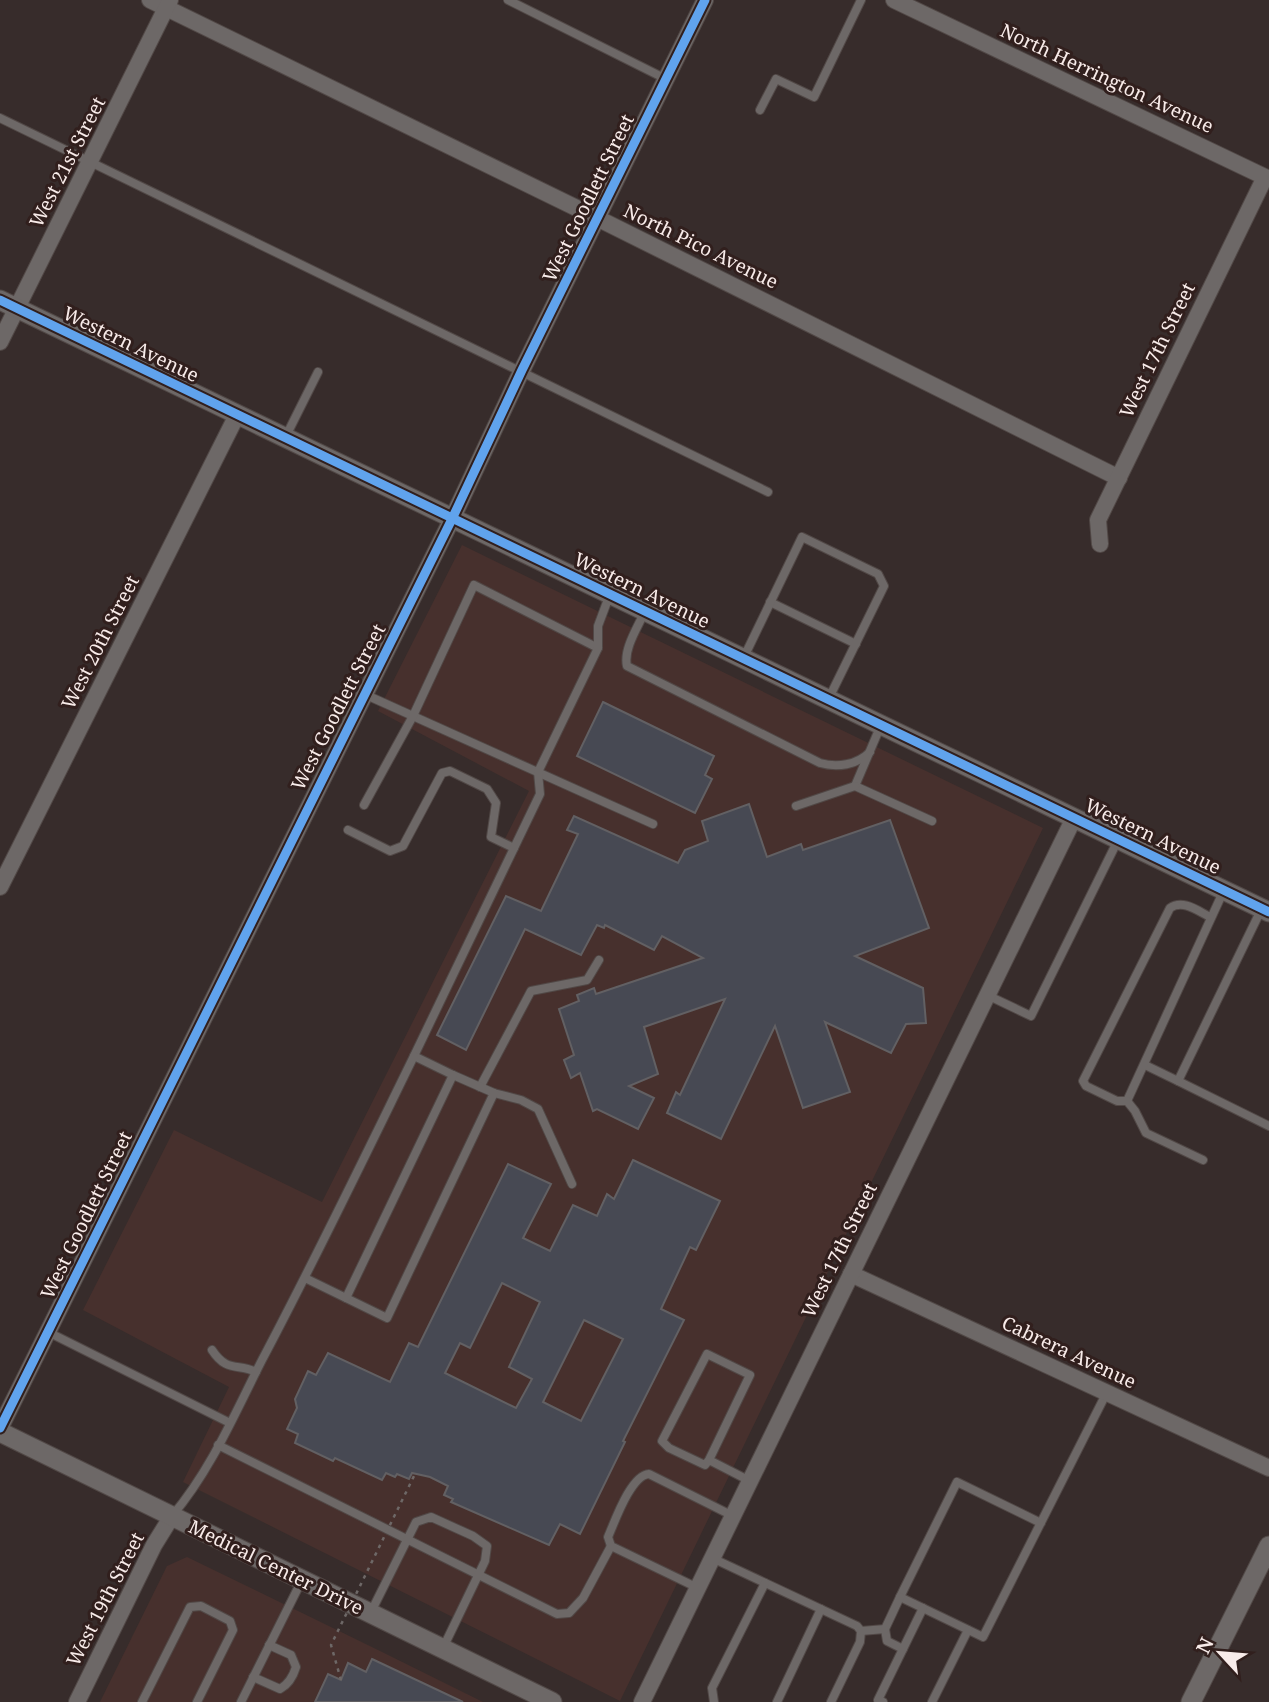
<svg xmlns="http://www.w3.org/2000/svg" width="1269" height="1702" viewBox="0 0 1269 1702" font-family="'Noto Serif',serif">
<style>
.built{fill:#47302d}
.building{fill:#474953;stroke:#626063;stroke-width:2;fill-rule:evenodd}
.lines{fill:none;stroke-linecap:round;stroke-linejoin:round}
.service-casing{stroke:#514846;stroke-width:10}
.minor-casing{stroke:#514846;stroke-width:18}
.tertiary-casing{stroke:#514846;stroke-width:21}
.service{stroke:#6d6867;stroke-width:8}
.minor{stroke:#6d6867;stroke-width:16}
.tertiary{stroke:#6d6867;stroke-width:19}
.path-bridge{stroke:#6e6867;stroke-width:2.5;stroke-dasharray:3.5 5;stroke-linecap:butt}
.cycleway-casing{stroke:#311f1d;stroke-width:13}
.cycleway{stroke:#60a3ed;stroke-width:9}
.labels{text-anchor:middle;stroke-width:6;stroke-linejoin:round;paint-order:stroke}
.street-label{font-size:19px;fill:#f8ebe9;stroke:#311f1d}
</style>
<rect width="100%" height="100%" fill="#372c2b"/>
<g class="built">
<path d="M462,545l581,283 -423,873 -437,-219 46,-95 -146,-77 91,-180 148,72 207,-411 -151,-80z"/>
<path d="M187,1557l191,93 105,52h-383l67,-136z"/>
</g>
<g class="building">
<path d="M603,702l111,54 -9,19 7,4 -17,34 -118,-57z"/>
<path d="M749,804l18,53 34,-13 2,6 87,-30 39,108 -74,28 68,32 3,35 -20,1 -15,29 -66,-31 25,70 -47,16 -28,-82 -54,113 -54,-26 9,-21 4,3 45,-96 -81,28 14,47 -29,12 25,12 -16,31 -41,-20 -4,2 -13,-38 -9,5 -7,-18 10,-5 -15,-46 20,-8 -2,-6 17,-7 2,6 107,-36 -41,-22 -8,14 -49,-25 -1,3 -7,-3 -16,30 -56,-26 -59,121 -29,-15 69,-139 35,15 37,-77 -11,-4 7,-14 104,47 7,-13 23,-9 -6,-20z"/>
<path d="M633,1160l87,41 -24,49 -6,-3 -29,62 23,11 -61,121 2,1 -45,92 -20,-10 -11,21 -98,-43 2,-3 -9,-4 4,-9 -18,-9 -18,-4 -3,6 -12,-5 -2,3 -9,-4 -4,7 -47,-22 -2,3 -38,-18 3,-9 -11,-5 10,-21 -2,-9 13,-28 8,4 12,-22 62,29 19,-39 9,4 90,-183 43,20 -28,54 27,13 23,-46 24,11 10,-22 7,5zM502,1283l38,19 -31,65 23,12 -16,29 -71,-35 15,-30 10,5zM584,1320l39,19 -42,82 -38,-19z"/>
<path d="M372,1659l91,43h-148l13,-28 13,6 7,-17 18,9z"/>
</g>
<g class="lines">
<g class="service-casing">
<g id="service">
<path d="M508,0l158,79"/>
<path d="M760,110l16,-31 38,18 47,-97"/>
<path d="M0,118l768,374"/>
<path d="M285,438l33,-66"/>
<path d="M770,602l86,42"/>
<path d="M645,611c-7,16 -22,38 -18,55l193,97c17,5 37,2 50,-11"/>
<path d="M744,657l58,-120 76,37 6,12 -56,114"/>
<path d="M364,694l289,130"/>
<path d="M881,725l-26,61 77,35"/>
<path d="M364,805l49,-89 61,-131 124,63"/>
<path d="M796,806l59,-20"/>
<path d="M348,830l42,21 13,-5 39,-73 8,-2 37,18 9,14 -5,34 23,11"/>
<path d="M1261,910l-83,171 91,45"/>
<path d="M987,995l44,21 87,-176"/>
<path d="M414,1056l126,-262 -2,-22 60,-124v-22l12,-32"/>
<path d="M1145,1065l33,16"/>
<path d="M480,1087l51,-96 56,-11 12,-20"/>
<path d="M494,1093l27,7 17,9 34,75"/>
<path d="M1127,1101l97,-211"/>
<path d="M1203,1160l-57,-27 -11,-22 -8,-10h-10l-31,-15 -3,-5 87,-173c13,-9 28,3 40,9"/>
<path d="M346,1298l41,20 107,-225 -41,-18"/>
<path d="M48,1332l182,91"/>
<path d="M212,1350c15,23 26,13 44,22"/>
<path d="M218,1445l339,169 12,-1 14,-15 28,-52"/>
<path d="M709,1460l41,-85 -43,-21 -45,87 7,7 36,17 4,-5 41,21"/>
<path d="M172,1516c39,-46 63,-103 90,-156 53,-100 102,-202 152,-304l39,19 -107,223 -41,-20"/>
<path d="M1041,1523l-84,-41 -57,115 83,40 124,-245"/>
<path d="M712,1558l145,68 4,5 -1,11 -29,60"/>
<path d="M698,1588l-87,-42 -3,-9c7,-16 23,-62 41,-63l84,42"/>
<path d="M371,1612l45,-90 15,-5 42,19 14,10 -2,15 -42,87"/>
<path d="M885,1629l2,12 16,8"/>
<path d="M861,1631l24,-2 15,-32"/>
<path d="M253,1677l27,12c9,-5 13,-12 16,-22l-5,-12 -22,-10"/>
<path d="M142,1702l48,-95 11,-1 29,15 3,9 -36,72"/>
<path d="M241,1702l61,-122"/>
<path d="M714,1702l-2,-14 53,-105"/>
<path d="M777,1702l44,-93"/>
<path d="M883,1702l-5,-2 45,-92"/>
<path d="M932,1702l36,-72"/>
</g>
</g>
<g class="minor-casing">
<g id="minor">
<path d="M150,0l447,218 522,260"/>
<path d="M894,0l371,177 -167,343 2,24"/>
<path d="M0,342l170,-342"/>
<path d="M0,887l237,-472"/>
<path d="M851,1274l418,194"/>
<path d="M0,1428l452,-909 70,-149 183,-370"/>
<path d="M77,1702l77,-157 18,-29"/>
<path d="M642,1702l432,-884"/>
</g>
</g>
<g class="tertiary-casing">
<g id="tertiary">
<path d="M0,300l1269,612"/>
<path d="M0,1432l552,270"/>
<path d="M1191,1702l78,-156"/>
</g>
</g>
<use href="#service" class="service"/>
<use href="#minor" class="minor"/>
<use href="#tertiary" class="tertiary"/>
<path class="path-bridge" d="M341,1680l-10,-35 84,-171"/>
<g class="cycleway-casing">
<g id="cycleway">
<path d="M0,300l1269,612"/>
<path d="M0,1428l452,-909 70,-149 183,-370"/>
</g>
</g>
<use href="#cycleway" class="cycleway"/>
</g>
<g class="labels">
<g class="street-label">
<text transform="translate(1107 78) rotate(25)" y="7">North Herrington Avenue</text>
<text transform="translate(67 162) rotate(-63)" y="7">West 21st Street</text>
<text transform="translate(588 198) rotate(-64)" y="7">West Goodlett Street</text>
<text transform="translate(701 246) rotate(26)" y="7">North Pico Avenue</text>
<text transform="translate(131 344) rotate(26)" y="7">Western Avenue</text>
<text transform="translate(1157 350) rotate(-64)" y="7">West 17th Street</text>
<text transform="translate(642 590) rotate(26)" y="7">Western Avenue</text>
<text transform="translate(100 642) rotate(-63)" y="7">West 20th Street</text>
<text transform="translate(338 707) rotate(-63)" y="7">West Goodlett Street</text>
<text transform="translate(1153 836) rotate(26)" y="7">Western Avenue</text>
<text transform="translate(86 1215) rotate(-64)" y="7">West Goodlett Street</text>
<text transform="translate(839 1250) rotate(-64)" y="7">West 17th Street</text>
<text transform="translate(1069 1352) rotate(25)" y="7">Cabrera Avenue</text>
<text transform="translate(276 1567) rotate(26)" y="7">Medical Center Drive</text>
<text transform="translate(105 1599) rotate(-63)" y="7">West 19th Street</text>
</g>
</g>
<g transform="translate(1220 1653) rotate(296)" stroke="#311f1d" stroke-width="5" paint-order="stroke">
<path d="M0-5L12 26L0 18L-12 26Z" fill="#f8ebe9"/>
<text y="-10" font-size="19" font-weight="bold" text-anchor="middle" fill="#f8ebe9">N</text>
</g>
</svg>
